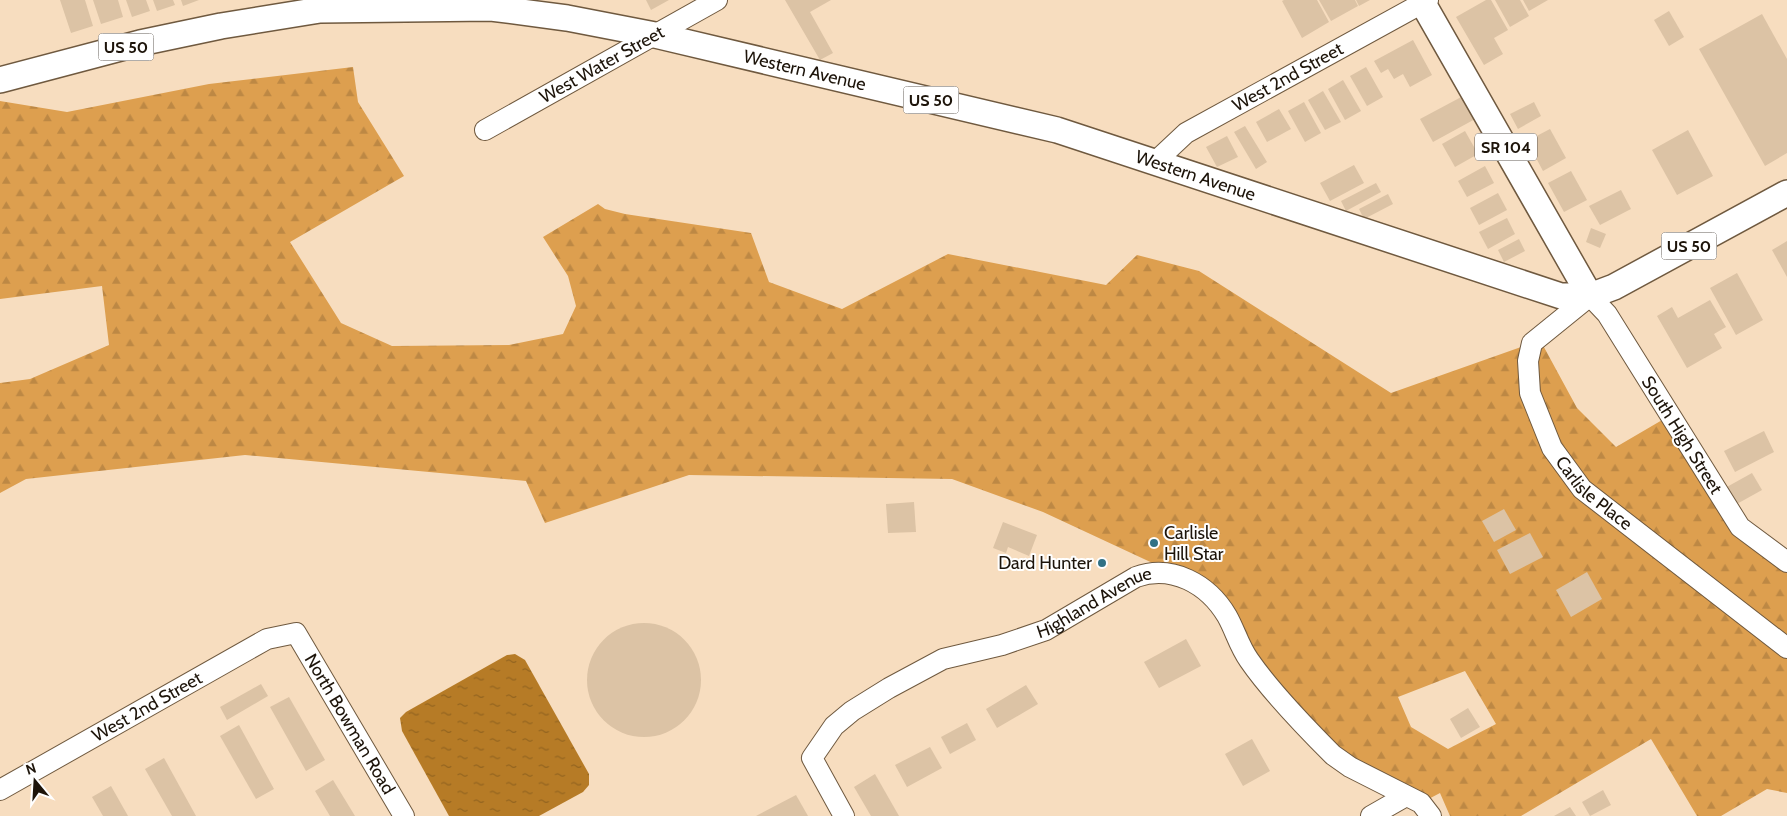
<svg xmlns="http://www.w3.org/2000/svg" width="1787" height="816" viewBox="0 0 1787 816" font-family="Cabin,sans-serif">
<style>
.forest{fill:url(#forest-firs);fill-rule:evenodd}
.water{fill:url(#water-ripples)}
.building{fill:#dcc3a5}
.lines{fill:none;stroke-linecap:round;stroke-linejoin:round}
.minor-casing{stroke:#6f593f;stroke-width:22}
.major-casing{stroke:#6f593f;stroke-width:28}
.minor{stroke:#fff;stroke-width:20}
.major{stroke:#fff;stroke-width:25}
.poi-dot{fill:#317185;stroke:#fff;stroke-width:2}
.labels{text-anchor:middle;stroke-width:4;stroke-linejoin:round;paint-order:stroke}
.shield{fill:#fff;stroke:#615a54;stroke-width:1}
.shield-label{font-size:16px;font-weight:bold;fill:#1d140a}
.street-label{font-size:18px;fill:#1d140a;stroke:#fff}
.poi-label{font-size:18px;fill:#1d140a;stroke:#fff;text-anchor:start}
</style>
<defs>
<pattern id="forest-firs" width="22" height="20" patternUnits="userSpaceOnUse" patternTransform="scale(1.25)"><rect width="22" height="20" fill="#dd9f4f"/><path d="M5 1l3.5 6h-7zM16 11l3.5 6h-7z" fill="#bd8844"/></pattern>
<pattern id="water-ripples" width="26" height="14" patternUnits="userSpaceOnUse" patternTransform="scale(1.25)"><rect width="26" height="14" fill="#b67b26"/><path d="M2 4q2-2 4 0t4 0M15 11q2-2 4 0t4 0" fill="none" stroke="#93641f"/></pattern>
</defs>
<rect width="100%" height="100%" fill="#f7ddbf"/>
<path class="forest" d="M353,67l5,35 46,74 -114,66 51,81 51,23 117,-1 54,-11 13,-28 -8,-30 -25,-39 55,-33 7,5 20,5 126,19 18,49 73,27 106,-55 158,31 31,-30 62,16 192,122 141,-50 7,-5 38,70 39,39 53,-31 71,111 47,35v231l-20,-4 -46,27h-24l-46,-77 -130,77h-71l-10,-23 -19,10 -88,-48 -107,-140 -52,-42 -131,-61 -91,-33 -263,-4 -144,48 -19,-42 -281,-26 -219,24 -26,14v-110l30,-4 79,-34 -7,-59 -102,13v-198l67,11 142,-28zM1465,671l31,53 -48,25 -37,-22 -13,-30z"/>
<path class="water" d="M515,654l10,6 64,114v11l-6,7 -44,24h-90l-47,-85 -2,-13 6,-6 101,-57z"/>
<g class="building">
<path d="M60,0h25l8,26 -22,7z"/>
<path d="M93,0h25l5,17 -22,7z"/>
<path d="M126,0h20l4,11 -18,6z"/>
<path d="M153,0h20l2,5 -18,6z"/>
<path d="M181,0h18l-16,6z"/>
<path d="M646,0h23l-18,10z"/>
<path d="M785,0h46l-21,12 23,41 -13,7z"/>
<path d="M1284,0h33l12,22 -27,16 -20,-37z"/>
<path d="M1319,0h36l3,6 -27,15z"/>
<path d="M1356,0h14l-11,6z"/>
<path d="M1486,0h5l17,30 -14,8 9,16 -19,11 -28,-48z"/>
<path d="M1495,0h25l9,16 -19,11z"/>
<path d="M1523,0h25l-19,11z"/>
<path d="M1669,11l15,26 -15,9 -15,-26z"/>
<path d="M1762,14l25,45v94l-22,13 -66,-117z"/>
<path d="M1413,40l19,35 -22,12 -7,-13 -9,5 -6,-10 -7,4 -7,-12z"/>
<path d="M1366,67l17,30 -16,9 -17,-30z"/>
<path d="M1343,80l18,31 -16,9 -17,-31z"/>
<path d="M1323,91l18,31 -16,8 -17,-30z"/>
<path d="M1465,95l12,23 -44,24 -13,-23z"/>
<path d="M1304,102l17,31 -16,9 -17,-31z"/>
<path d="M1534,102l7,14 -23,13 -8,-15z"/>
<path d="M1279,109l12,20 -24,13 -11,-20z"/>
<path d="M1245,126l22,36 -11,7 -22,-37z"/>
<path d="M1550,129l16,29 -23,13 -16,-30z"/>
<path d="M1688,130l25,46 -36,19 -25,-45z"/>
<path d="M1465,131l13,23 -23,13 -13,-23z"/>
<path d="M1227,136l11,21 -21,10 -11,-20z"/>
<path d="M1354,165l10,18 -34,18 -10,-18z"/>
<path d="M1485,166l9,17 -27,14 -9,-16z"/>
<path d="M1571,171l16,29 -23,12 -16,-29z"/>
<path d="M1376,183l5,9 -35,19 -5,-10z"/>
<path d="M1621,190l10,19 -31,16 -11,-19z"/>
<path d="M1498,193l9,17 -28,15 -9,-17z"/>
<path d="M1388,194l5,10 -29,15 -5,-10z"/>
<path d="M1507,218l8,16 -27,15 -9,-17z"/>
<path d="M1591,228l15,6 -6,14 -14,-6z"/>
<path d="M1519,239l6,12 -21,11 -6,-12z"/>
<path d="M1787,241v36l-15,-27z"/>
<path d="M1737,273l26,47 -27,15 -26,-47z"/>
<path d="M1710,300l16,27 -12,7 8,14 -35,20 -30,-52 15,-9 6,11z"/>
<path d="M1764,431l10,21 -39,20 -11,-21z"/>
<path d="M1752,473l10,17 -27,15 -10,-17z"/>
<path d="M914,502l2,30 -28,1 -2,-29z"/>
<path d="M1504,509l12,21 -22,12 -12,-21z"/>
<path d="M1003,522l34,13 -8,21 -21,-9 -2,6 -13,-5z"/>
<path d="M1530,533l13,24 -33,17 -13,-24z"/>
<path d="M1587,572l15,27 -31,18 -15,-27z"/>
<circle cx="644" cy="680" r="57"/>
<path d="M1186,639l15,27 -42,22 -15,-26z"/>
<path d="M261,684l7,12 -41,24 -7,-13z"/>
<path d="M1026,685l12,19 -41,24 -11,-19z"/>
<path d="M289,697l36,63 -19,11 -36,-64z"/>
<path d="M1468,708l12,19 -19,11 -11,-19z"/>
<path d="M967,723l9,17 -26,14 -9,-17z"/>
<path d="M239,725l35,64 -18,10 -36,-63z"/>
<path d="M1252,739l18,32 -27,15 -18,-32z"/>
<path d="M930,747l12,21 -35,19 -12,-22z"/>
<path d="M164,758l32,58h-24l-27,-47z"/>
<path d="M875,774l24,42h-28l-17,-29z"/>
<path d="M333,780l22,36h-25l-15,-25z"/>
<path d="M111,786l17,30h-25l-11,-19z"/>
<path d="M1603,790l8,15 -21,11 -8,-14z"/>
<path d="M796,795l12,21h-52z"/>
<path d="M1570,807l6,9h-22z"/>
</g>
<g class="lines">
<g class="minor-casing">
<g id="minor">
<path id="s1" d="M485,130l232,-130"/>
<path id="s2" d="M1154,163l32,-30 242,-133"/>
<path id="s3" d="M1787,562l-47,-35 -133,-213 -17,-18 -58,47 -4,18 2,32 22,55 30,41 205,159"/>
<path id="s4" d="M0,790l267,-151 29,-6 108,183"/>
<path id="s5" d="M844,816l-32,-58 22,-32 18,-15 37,-23 54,-29 59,-14 44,-15 90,-53c36,-13 72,7 91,39 8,14 12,30 22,44 22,32 56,67 84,95l17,12 71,36 10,13"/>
<path d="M1371,816l35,-20"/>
</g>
</g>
<g class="major-casing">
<g id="major">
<path d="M1421,0l169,296"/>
<path id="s6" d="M0,80l140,-37 81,-17 99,-16 171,-2 76,10 88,17 402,95 504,166h29l24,-9 173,-94"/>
</g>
</g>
<use href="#minor" class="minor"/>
<use href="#major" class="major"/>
</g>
<g class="poi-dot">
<circle cx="1154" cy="543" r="5"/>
<circle cx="1102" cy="563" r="5"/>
</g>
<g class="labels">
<g class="shield">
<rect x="98.5" y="33.5" width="55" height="27" rx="4"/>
<rect x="903.5" y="86.5" width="55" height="27" rx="4"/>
<rect x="1475" y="133.5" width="62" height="27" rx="4"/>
<rect x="1661.5" y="232.5" width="55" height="27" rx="4"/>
</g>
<g class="shield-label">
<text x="126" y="53">US 50</text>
<text x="931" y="106">US 50</text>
<text x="1506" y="153">SR 104</text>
<text x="1689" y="252">US 50</text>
</g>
<g class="street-label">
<text dy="6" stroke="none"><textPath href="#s1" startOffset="134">West Water Street</textPath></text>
<text dy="6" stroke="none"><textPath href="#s6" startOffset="819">Western Avenue</textPath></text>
<text dy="6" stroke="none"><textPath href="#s2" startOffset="160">West 2nd Street</textPath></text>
<text dy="6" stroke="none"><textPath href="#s6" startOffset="1224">Western Avenue</textPath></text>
<text transform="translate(1682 435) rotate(58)" y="6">South High Street</text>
<text dy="6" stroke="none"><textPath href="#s3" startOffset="581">Carlisle Place</textPath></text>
<text dy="6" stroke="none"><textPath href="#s5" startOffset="396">Highland Avenue</textPath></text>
<text dy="6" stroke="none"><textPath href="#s4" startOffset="169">West 2nd Street</textPath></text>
<text dy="6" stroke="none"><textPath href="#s4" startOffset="442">North Bowman Road</textPath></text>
</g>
<g class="poi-label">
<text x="1164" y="539">Carlisle<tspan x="1164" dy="21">Hill Star</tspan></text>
<text x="1092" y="569" text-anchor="end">Dard Hunter</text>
</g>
</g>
<g transform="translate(35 781) rotate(342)" stroke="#ffffff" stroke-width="4" paint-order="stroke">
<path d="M0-4L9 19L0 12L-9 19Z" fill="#1d140a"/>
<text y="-8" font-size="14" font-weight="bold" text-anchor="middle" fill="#1d140a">N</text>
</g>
</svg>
